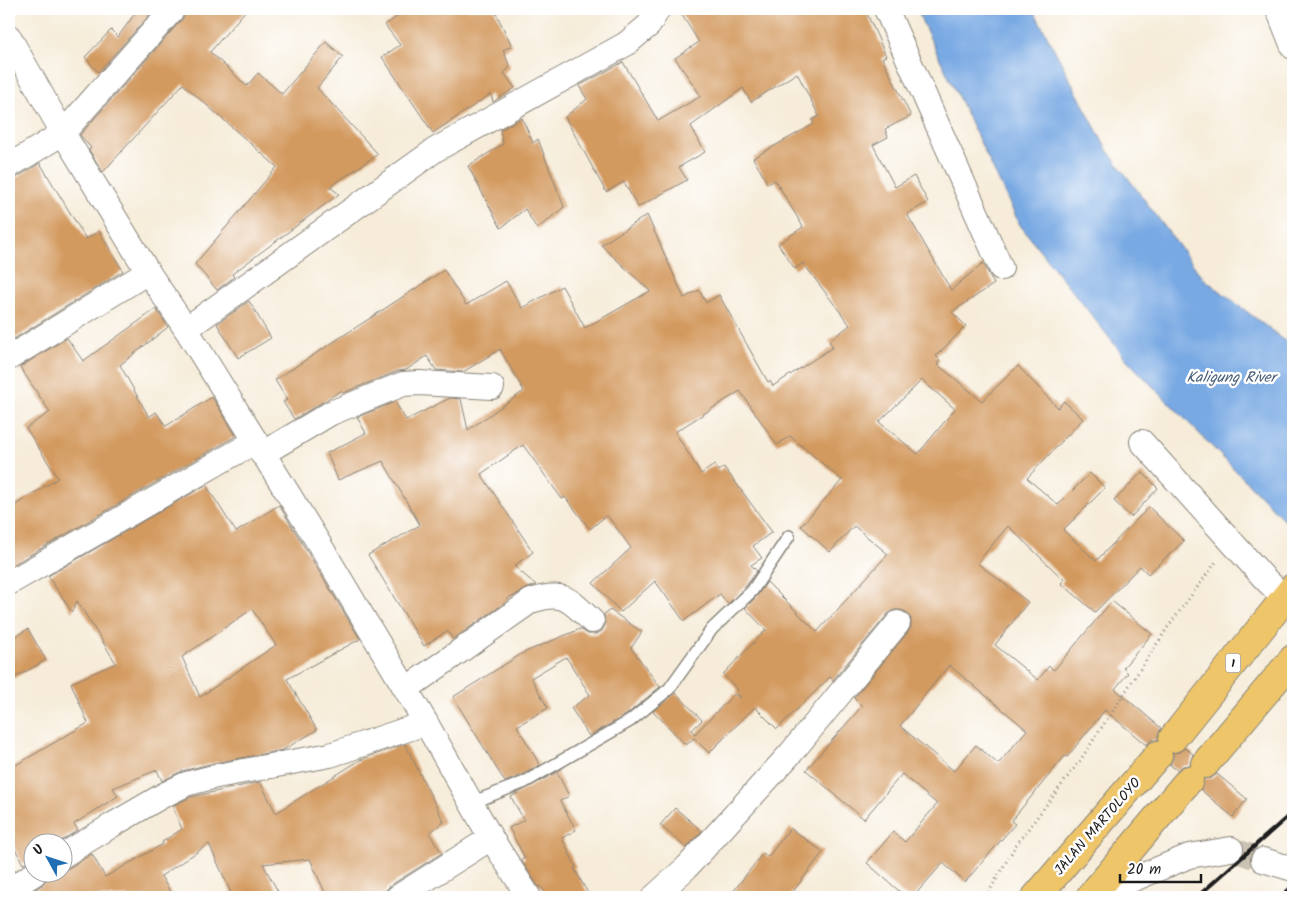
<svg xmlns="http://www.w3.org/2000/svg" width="1302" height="906" viewBox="0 0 1302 906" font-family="Kalam,sans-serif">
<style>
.water{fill:#78a9e3;stroke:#4a6280}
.building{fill:#d39a5e;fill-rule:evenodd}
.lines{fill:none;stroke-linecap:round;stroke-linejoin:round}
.street-tunnel{stroke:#cac2b3;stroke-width:24;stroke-dasharray:24 12;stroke-linecap:butt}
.lane-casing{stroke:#89847a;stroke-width:14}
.street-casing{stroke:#89847a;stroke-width:26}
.highway-casing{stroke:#89847a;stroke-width:30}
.path{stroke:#89847a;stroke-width:3;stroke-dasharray:1 4;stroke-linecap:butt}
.lane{stroke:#fff;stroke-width:11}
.street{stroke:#fff;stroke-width:24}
.highway{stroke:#eec569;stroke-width:28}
.rail{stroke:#1c1c1c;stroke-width:4}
.labels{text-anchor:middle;stroke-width:5;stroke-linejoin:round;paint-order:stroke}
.shield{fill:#fff;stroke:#606060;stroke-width:1}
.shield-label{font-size:12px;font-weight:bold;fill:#1c1c1c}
.street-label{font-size:14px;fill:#1c1c1c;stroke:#fff}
.water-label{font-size:15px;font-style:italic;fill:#455b76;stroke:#fff}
</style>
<rect width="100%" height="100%" fill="#fff"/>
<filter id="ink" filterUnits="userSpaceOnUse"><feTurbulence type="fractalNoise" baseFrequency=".02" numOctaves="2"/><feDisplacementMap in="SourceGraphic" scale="10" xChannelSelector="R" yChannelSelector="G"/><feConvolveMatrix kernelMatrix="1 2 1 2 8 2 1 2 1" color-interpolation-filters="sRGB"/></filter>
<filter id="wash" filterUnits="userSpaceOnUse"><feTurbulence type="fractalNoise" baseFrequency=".0096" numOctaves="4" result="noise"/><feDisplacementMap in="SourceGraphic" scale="20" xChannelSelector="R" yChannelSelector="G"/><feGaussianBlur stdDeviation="1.12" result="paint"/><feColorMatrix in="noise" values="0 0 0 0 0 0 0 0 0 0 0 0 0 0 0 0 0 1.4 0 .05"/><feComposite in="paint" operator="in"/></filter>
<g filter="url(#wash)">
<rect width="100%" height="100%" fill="#f6ecd9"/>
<path class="water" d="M916,9h117l74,141 96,128 90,69v182l-166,-169 -107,-135z"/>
<g id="blocks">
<g class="building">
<path d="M138,9h17l-57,63 -13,-15 26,-27 7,7z"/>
<path d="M186,9h61l-37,43 37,34 11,-13 24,21 44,-52 17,15 -26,31 61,66 -48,33 9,7 -107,80 2,3 -17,13 -22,-26 82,-97 -94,-83 -80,88 -14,-22 2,-2 -11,-13 103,-117z"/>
<path d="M408,9h86l18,37 -9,4 7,17 -6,6 11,15 -22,14 -2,-8 -58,39 -51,-76 18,-12 -15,-20z"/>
<path d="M678,9h187l21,47 -4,2 29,58 -26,13 3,8 -15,8 22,42 19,-11 14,26 -21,12 44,76 32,-27 11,21 -42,28 14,14 -30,30 4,4 -3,4 45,37 36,-35 40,42 6,-7 19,18 -56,59 31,27 32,-32 15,15 -42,42 33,31 53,-54 35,34 -36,33 -8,-8 -45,46 -34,-29 3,-3 -56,-54 -31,37 51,39 -33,43 43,35 11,-14 5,4 58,-69 40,33 -29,34 5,5 -13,16 46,39 -3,7v5h-6l-6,5 -41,-35 -38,47 -2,-1 -54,65 4,3 -50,58 -22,-19 -30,34h-7l-39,-34 26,-31 12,10 32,-38 -35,-30 -38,45 -58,-49 56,-64 -8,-8 55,-67 2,-5v-7l-5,-7 -5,-2h-7l-6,4 -55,66 -3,-3 -53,52 -22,-22 -46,46 -15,-15 -8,7 -33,-34 23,-18 26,27 -10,10 3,4 39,-40 7,4 -5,-6 2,-2 -15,-16 43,-44 -21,-22 12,-12 10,-14 50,50 71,-78 -34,-28 -24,26 -29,-26 41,-46 -52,-44 -13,9 -37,-54 -65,41 26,42 13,-9 5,6 5,-4 48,65 -19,14 9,12 -11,7 6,6 -11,15 -18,18 -8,-10 -36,27 -29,-40 -34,31 -28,-29 38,-35 -24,-33 -17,14 -25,-32 -3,2 -39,-54 -42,29 52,78 -19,14 22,19 -13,5 -11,7 -1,-1 -6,7 -52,36 -6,-8 -23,15 -56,-91 52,-30 -37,-64 -45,19 -11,-27 39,-20 -9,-16 38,-15 11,18 44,-22 11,1 7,31 56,-39 -24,-42 -37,23 -27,-2 -9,-14 -21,14 -8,1 -55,22 -2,-2 -47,28 -11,-17 4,-2 -12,-20 169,-110 22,35 40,-24 16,27 40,-22 23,42 65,-37 -49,-46 46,-30 37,83 15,-8 7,13 13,-8 49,87 2,-1 3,5 60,-39 -4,-6 21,-16 -47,-62 -8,6 -17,-25 25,-17 -28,-47 -7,4 -15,-26 61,-34 -2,-4 7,-4 -22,-43 -46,29 -8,-14 -52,38 14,26 -26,15 8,13 -49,27 -14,-25 -18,10 -41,-75 22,-18 -8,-13 44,-24 35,59 43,-25 -26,-38 24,-16zM922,380l33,29 -37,45 -39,-32zM949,665l78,65 -29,34 -22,-19 -22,26 -54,-45z"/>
<path d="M522,118l11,25 5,-4 26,68 -27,22 -12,-20 -24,19 -33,-62 35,-22 -3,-14z"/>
<path d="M40,163l46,76 13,-8 24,40 -114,71v-162l7,-2z"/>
<path d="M249,301l22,37 -33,20 -21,-34z"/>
<path d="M156,309l12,18 -48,38 29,52 7,-5 10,14 46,-29 24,39 -227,131v-58l49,-31 -32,-50 24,-16 -30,-45 47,-29 16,23z"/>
<path d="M1142,472l16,16 -27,29 -17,-16z"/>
<path d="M206,485l30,47 43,-27 81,134 -73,40 30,51 -34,20 -69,13 -32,8 -20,10 -5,-11 -44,18 5,8 -44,28 4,6 -22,14h-24v16l-9,4 -14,-26v-69l79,-46 -17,-40 45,-20 -39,-62 -5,11 -24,-36zM252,609l24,36 -76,52 -18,-40z"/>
<path d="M610,610l32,22 -11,16 29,39 -34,28 -37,21 -18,-28 19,-13 -24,-38 -35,21 17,30 -31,18 23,39 -18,10 -17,7 -52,-85 70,-44 57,-24 8,5h8l6,-3 3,-6 -1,-11z"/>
<path d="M28,629l18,31 -37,21v-41z"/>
<path d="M405,744l39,78 -15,11 13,20 -51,32 -5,5 -2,7h-57l-17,-38 -47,5 18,33h-48l-24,-53 -48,32 12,21h-150l19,-12 4,-5 2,-6h14v-4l7,-2 23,-14 13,23 58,-33 -1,-2 20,-13 -10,-23 19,-9 69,-15 16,31 84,-53z"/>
<path d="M1185,748l8,6 -3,11 -7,1 -6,4 -7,-5 3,-7v-5l6,-1z"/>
<path d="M557,772l12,24 -9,5 16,29 -14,8 14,29 -2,1 16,29h-43l-6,-11 -2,1 -18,-27 4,-2 -16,-30 15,-8 -13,-23z"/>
<path d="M1217,774l30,25 -14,18 -32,-27 3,-11 7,-1z"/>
<path d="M675,808l27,23 -16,17 -26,-23z"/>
<path d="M790,828l33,24 -34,45h-60l34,-44 5,4z"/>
</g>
</g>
</g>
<g filter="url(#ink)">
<use href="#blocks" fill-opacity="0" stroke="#89847a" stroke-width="1"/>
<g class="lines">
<path class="street-tunnel" d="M1231,849l32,11"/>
<g class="lane-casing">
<path id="lane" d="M471,803l54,-21 105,-61 39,-32 43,-60 40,-38 37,-55"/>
</g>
<g class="street-casing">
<g id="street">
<path d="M886,9l115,259"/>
<path d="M1278,9l15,38"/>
<path d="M9,37l54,96 85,139 38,57 129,208 111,186 65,115 38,59"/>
<path d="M9,166l54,-33 110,-124"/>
<path d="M186,329l249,-179 191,-106 23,-19 9,-16"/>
<path d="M9,358l139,-86"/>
<path d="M1142,442l123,137 20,19"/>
<path d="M262,454l69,-41 72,-29 16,-1 73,4"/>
<path d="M9,583l247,-142"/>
<path d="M406,689l125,-88c32,-11 38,-2 61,20"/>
<path d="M62,856l52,-32 48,-28 24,-12 31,-8 113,-21 96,-32"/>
<path d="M1263,860l30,9"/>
<path d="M9,890l25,-16"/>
<path d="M398,897l93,-59"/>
<path d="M654,897l33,-30 104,-114 107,-130"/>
<path d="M1101,897l26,-15 62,-26 42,-7"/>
</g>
</g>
<g class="highway-casing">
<g id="highway">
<path d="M1173,738l120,-150"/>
<path d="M1205,764l88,-105"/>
<path d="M1036,897l122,-142"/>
<path d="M1090,897l99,-117"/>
</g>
</g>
<path class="path" d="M986,897l30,-52 63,-83 89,-135 48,-65"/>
<use href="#lane" class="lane"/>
<use href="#street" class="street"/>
<use href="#highway" class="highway"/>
<g class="rail">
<path d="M1197,897l96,-85"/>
<path d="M1281,897l12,-11"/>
</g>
</g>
</g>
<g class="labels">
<rect class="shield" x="1225.5" y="653.5" width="15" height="19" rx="4"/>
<g class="shield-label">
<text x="1233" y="667">1</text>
</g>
<g class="street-label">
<text transform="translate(1097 826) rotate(-49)" y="5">JALAN MARTOLOYO</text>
</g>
<g class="water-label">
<text x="1231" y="382">Kaligung River</text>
</g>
</g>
<rect width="1302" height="906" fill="none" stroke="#fff" stroke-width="30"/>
<g transform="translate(48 858) rotate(310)"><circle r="24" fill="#ffffff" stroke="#a4a4a4"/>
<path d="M0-4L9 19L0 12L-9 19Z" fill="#1f6fb2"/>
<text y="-8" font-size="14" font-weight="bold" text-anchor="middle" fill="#1c1c1c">U</text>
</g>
<path d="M1120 874v8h81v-8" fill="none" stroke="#1c1c1c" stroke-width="2.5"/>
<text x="1127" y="874" font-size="15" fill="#1c1c1c" stroke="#ffffff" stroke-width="4" paint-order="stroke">20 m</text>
</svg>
